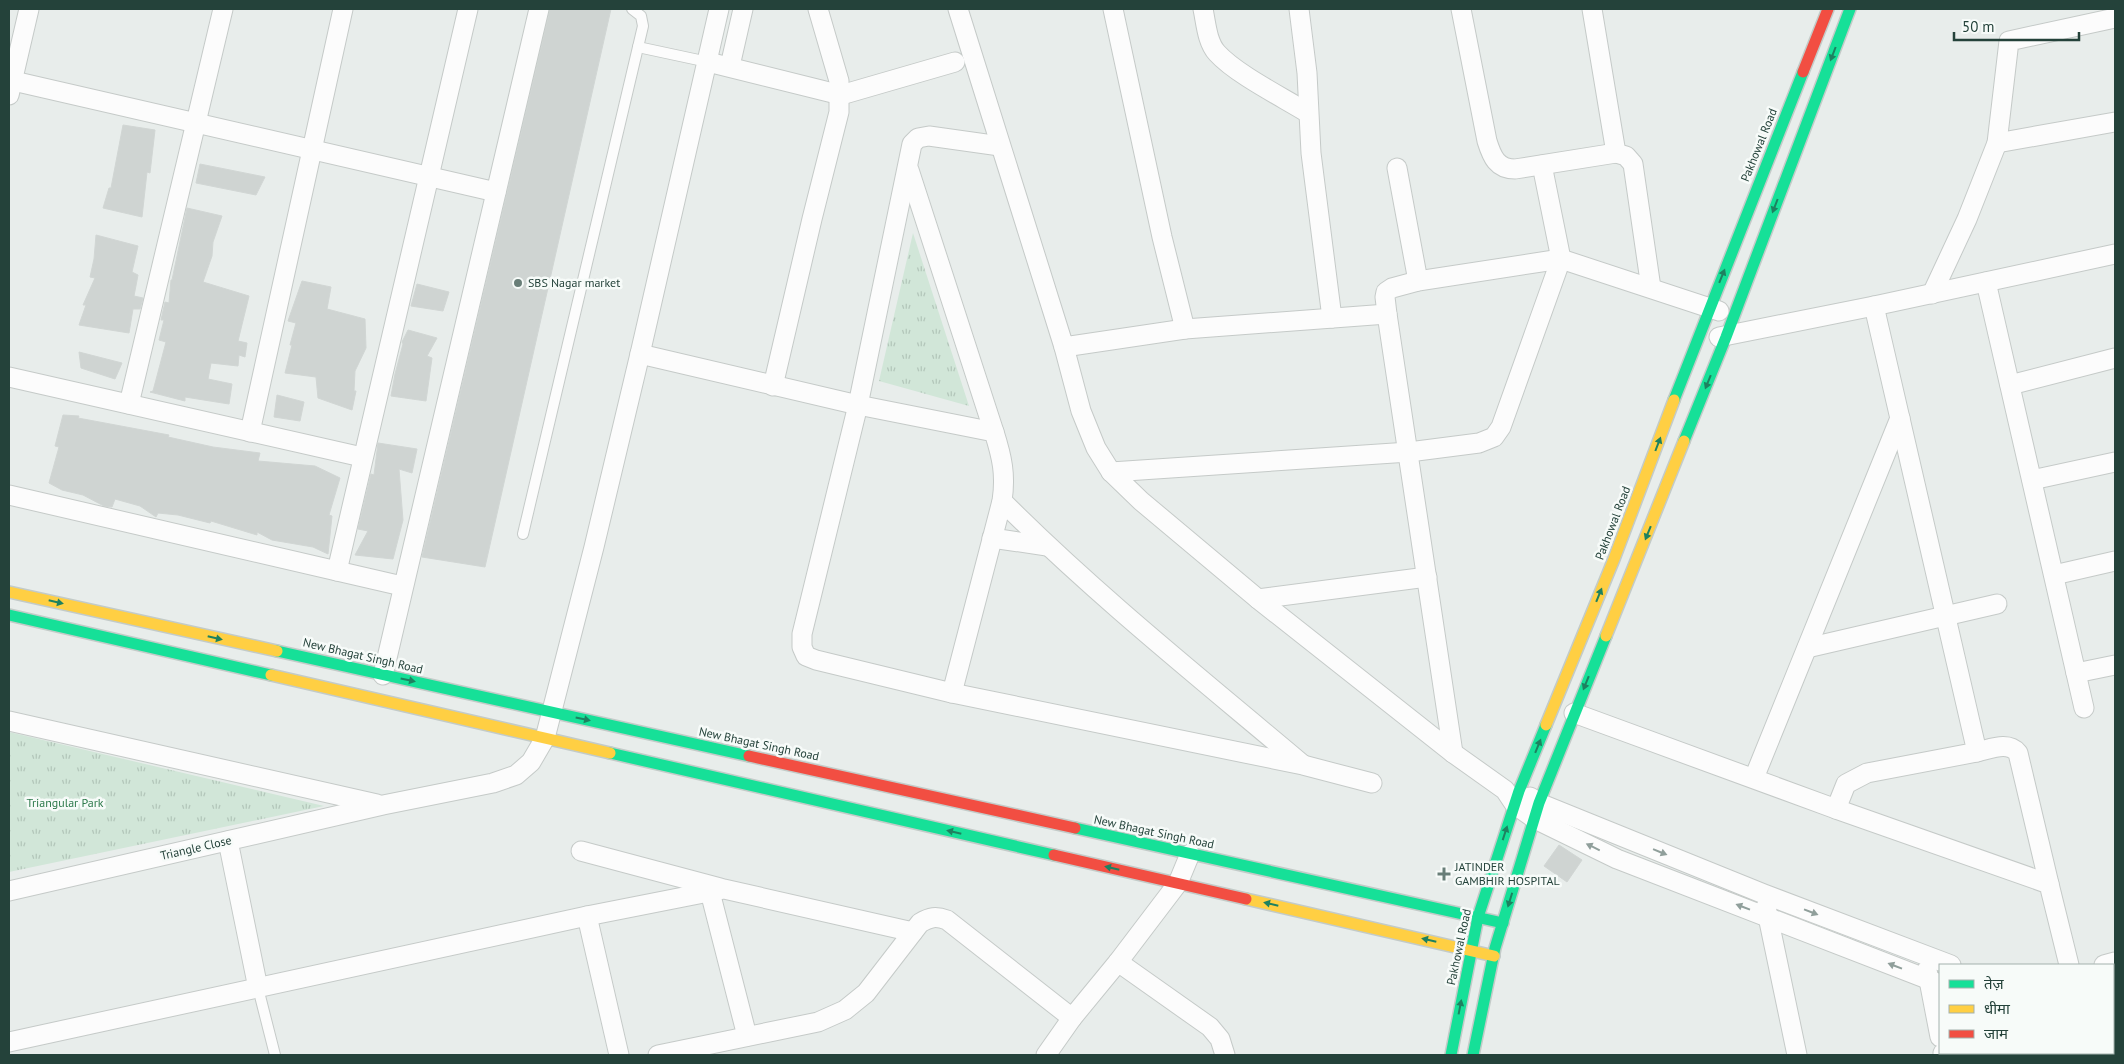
<svg xmlns="http://www.w3.org/2000/svg" width="2124" height="1064" viewBox="0 0 2124 1064" font-family="'PT Sans','Noto Sans Devanagari',sans-serif">
<style>
.park{fill:url(#park-tufts)}
.building{fill:#cfd4d2;stroke:#d1d6d4}
.lines{fill:none;stroke-linecap:round;stroke-linejoin:round}
.lane-casing{stroke:#c5cac8;stroke-width:12}
.street-casing{stroke:#c5cac8;stroke-width:21}
.fast-casing{stroke:#c3cbc8;stroke-width:14}
.slow-casing{stroke:#c3cbc8;stroke-width:14}
.jam-casing{stroke:#c3cbc8;stroke-width:14}
.lane{stroke:#fcfcfc;stroke-width:10}
.street{stroke:#fcfcfc;stroke-width:19}
.fast{stroke:#16e098;stroke-width:11}
.slow{stroke:#ffcf43;stroke-width:11}
.jam{stroke:#f24e42;stroke-width:11}
.oneway{fill:#1e8160}
.oneway2{fill:#909f9b}
.poi-dot{fill:#697e78;stroke:#f7fbf9;stroke-width:2}
.labels{text-anchor:middle;stroke-width:5;stroke-linejoin:round;paint-order:stroke}
.street-label{font-size:12px;fill:#24423a;stroke:#f7fbf9}
.poi-label{font-size:12px;fill:#24423a;stroke:#f7fbf9;text-anchor:start}
.park-label{font-size:12px;fill:#2d7a4b;stroke:#f7fbf9}
</style>
<defs>
<pattern id="park-tufts" width="24" height="20" patternUnits="userSpaceOnUse" patternTransform="scale(1.25)"><rect width="24" height="20" fill="#d1e6d8"/><path d="M3 7l-1-3M5 7V3M7 7l1-3M15 17l-1-3M17 17v-4M19 17l1-3" fill="none" stroke="#b3c6ba"/></pattern>
</defs>
<rect width="100%" height="100%" fill="#e8edeb"/>
<g class="park">
<path d="M913,233l56,173 -90,-25z"/>
<path d="M9,732l315,74 -315,66z"/>
</g>
<g class="building">
<path d="M550,9h61l-126,558 -63,-10z"/>
<path d="M123,125l32,5 -5,43 -3,-1 -5,45 -39,-9 6,-20h2z"/>
<path d="M200,164l65,13 -9,18 -60,-12z"/>
<path d="M187,208l35,8 -9,26 -1,14 -9,26 46,14 -11,45 9,2 -2,14 -6,-2 -1,11 -27,-3 -3,16 24,5 -3,20 -44,-7v4l-35,-9 3,-1 13,-49 -7,-2 5,-20h-3l4,-18 4,1 2,-23h1z"/>
<path d="M96,235l42,11 -6,26 6,3 -4,21 9,2 -3,11h-7l-4,24 -50,-8 7,-20h-3l12,-27 -5,-1 4,-18z"/>
<path d="M302,281l29,6 -4,22 38,10 1,29 -11,23 -1,20h2l-4,19 -34,-12 -2,-21 -31,-4 7,-28h-2l6,-22 -8,-2z"/>
<path d="M417,284l32,8 -6,19 -32,-5z"/>
<path d="M408,330l29,8 -10,18 5,2 -6,43 -35,-5 4,-22 8,-30 -1,-2z"/>
<path d="M79,352l43,11 -7,16 -34,-11z"/>
<path d="M277,395l27,7 -4,19 -26,-4z"/>
<path d="M63,415l16,1 -1,2 91,17 -1,2 45,10 47,6 -2,8 57,5 25,12 -11,37 3,1 -4,38 -15,-7 -41,-7 -15,-8v3l-46,-14 -1,2 -32,-8 -20,-2 -2,4 -16,-11 -25,-7 -3,8 -8,-1 -21,-11 -21,-5 -13,-7 10,-36 -4,-1z"/>
<path d="M378,443l39,6 -5,24 -13,-4 4,51 -10,39 -38,-4 13,-24 -10,-2 13,-55 3,1z"/>
<path d="M1559,845l23,15 -15,22 -23,-16z"/>
</g>
<g class="lines">
<g class="lane-casing">
<g id="lane">
<path d="M638,47l70,15"/>
<path d="M523,534l120,-508 -2,-10 -9,-7"/>
<path d="M258,988l17,67"/>
</g>
</g>
<g class="street-casing">
<g id="street">
<path d="M958,9l106,338 121,-18 202,-15"/>
<path d="M1113,9l49,228 23,92"/>
<path d="M1203,9c3,14 4,33 14,44 19,21 65,44 91,60"/>
<path d="M1299,9l8,64 4,80 21,165"/>
<path d="M1461,9l26,132c5,16 10,28 28,28l101,-16"/>
<path d="M1592,9l24,144 10,3 7,8 18,124"/>
<path d="M708,62l133,33 114,-33"/>
<path d="M730,66l13,-57"/>
<path d="M9,80l487,112"/>
<path d="M9,95l20,-86"/>
<path d="M1997,143l118,-21"/>
<path d="M1397,168l21,113"/>
<path d="M909,170l85,262"/>
<path d="M1986,282l98,426"/>
<path d="M1932,294l35,-75 30,-76 12,-102 106,-23"/>
<path d="M1719,337l155,-31 241,-52"/>
<path d="M1064,347l17,64 15,37 15,24 30,29 117,98 195,154 52,37 10,15 20,14 82,40 323,125"/>
<path d="M640,354l218,51 136,27c8,25 12,43 8,69l-50,192 351,72 69,18"/>
<path d="M9,377l353,80"/>
<path d="M2010,385l105,-27"/>
<path d="M773,386l39,-167 27,-107v-31l-21,-72"/>
<path d="M129,404l94,-395"/>
<path d="M250,432l93,-423"/>
<path d="M1111,472l298,-20 70,-9 15,-6 7,-10 60,-168 -19,-94"/>
<path d="M2032,480l83,-18"/>
<path d="M9,495l328,76 131,-562"/>
<path d="M1002,501c94,94 198,177 300,263"/>
<path d="M992,538l55,8"/>
<path d="M337,571l65,15"/>
<path d="M2054,575l61,-14"/>
<path d="M1258,599l169,-22"/>
<path d="M1807,648l190,-44"/>
<path d="M2076,673l39,-8"/>
<path d="M383,675l156,-666"/>
<path d="M952,693l-136,-33 -10,-4 -4,-9v-13l56,-229 54,-261 6,-6 11,-2 71,10"/>
<path d="M1574,713l262,96 10,-25 21,-11 110,-21 -103,-446"/>
<path d="M9,721l368,83"/>
<path d="M1977,752c14,-3 31,-11 41,1l31,131"/>
<path d="M1453,753l-66,-439 -2,-17 1,-5 6,-4 26,-7 143,-22 158,52"/>
<path d="M1754,778l146,-360"/>
<path d="M1530,797l9,6 225,91 187,71"/>
<path d="M1836,809l213,75 20,81"/>
<path d="M228,841l30,147"/>
<path d="M581,851l139,37"/>
<path d="M9,891l374,-86 110,-22 23,-8 15,-13 14,-24 49,-191 46,-193 79,-345"/>
<path d="M710,892l37,144"/>
<path d="M1766,907l31,148"/>
<path d="M587,916l32,139"/>
<path d="M1118,962l60,-79 12,-29"/>
<path d="M2104,965l11,-3"/>
<path d="M1927,970l13,67"/>
<path d="M2113,1031l2,1"/>
<path d="M9,1042l578,-126 137,-27 189,43"/>
<path d="M1943,1053l1,2"/>
<path d="M2108,1053v2"/>
<path d="M658,1055l160,-33 27,-12 21,-17 54,-70c10,-6 16,-7 27,-3l125,98 46,-56 92,65 10,12 5,16"/>
<path d="M1046,1055l26,-37"/>
</g>
</g>
<g class="fast-casing">
<g id="fast">
<path d="M1674,400l129,-328"/>
<path d="M1684,441l42,-104 124,-328"/>
<path d="M9,615l262,60"/>
<path d="M277,651l472,105"/>
<path d="M610,753l444,102"/>
<path d="M1075,828l428,95"/>
<path d="M1451,1055l27,-138 41,-126 27,-66"/>
<path d="M1473,1055l22,-107 44,-145 67,-167"/>
</g>
</g>
<g class="slow-casing">
<g id="slow">
<path d="M9,592l268,59"/>
<path d="M1606,636l78,-195"/>
<path d="M271,675l339,78"/>
<path d="M1546,725l68,-166 60,-159"/>
<path d="M1246,899l248,57"/>
</g>
</g>
<g class="jam-casing">
<g id="jam">
<path d="M1803,72l25,-63"/>
<path d="M749,756l326,72"/>
<path d="M1054,855l192,44"/>
</g>
</g>
<use href="#lane" class="lane"/>
<use href="#street" class="street"/>
<use href="#fast" class="fast"/>
<use href="#slow" class="slow"/>
<use href="#jam" class="jam"/>
</g>
<defs><path id="oneway-solid" d="M-6-.8H1V-3.2L6.5 0L1 3.2V.8H-6Z" transform="scale(1.25)"/></defs>
<g class="oneway">
<use href="#oneway-solid" transform="translate(1833 54) rotate(111)"/>
<use href="#oneway-solid" transform="translate(1775 206) rotate(111)"/>
<use href="#oneway-solid" transform="translate(1722 276) rotate(-68)"/>
<use href="#oneway-solid" transform="translate(1708 382) rotate(112)"/>
<use href="#oneway-solid" transform="translate(1658 444) rotate(-69)"/>
<use href="#oneway-solid" transform="translate(1648 533) rotate(112)"/>
<use href="#oneway-solid" transform="translate(1599 595) rotate(-68)"/>
<use href="#oneway-solid" transform="translate(56 602) rotate(13)"/>
<use href="#oneway-solid" transform="translate(215 638) rotate(13)"/>
<use href="#oneway-solid" transform="translate(408 680) rotate(12)"/>
<use href="#oneway-solid" transform="translate(1586 683) rotate(112)"/>
<use href="#oneway-solid" transform="translate(583 719) rotate(12)"/>
<use href="#oneway-solid" transform="translate(1538 746) rotate(-68)"/>
<use href="#oneway-solid" transform="translate(954 832) rotate(-167)"/>
<use href="#oneway-solid" transform="translate(1505 833) rotate(-72)"/>
<use href="#oneway-solid" transform="translate(1112 868) rotate(-167)"/>
<use href="#oneway-solid" transform="translate(1510 900) rotate(107)"/>
<use href="#oneway-solid" transform="translate(1271 904) rotate(-167)"/>
<use href="#oneway-solid" transform="translate(1429 940) rotate(-167)"/>
<use href="#oneway-solid" transform="translate(1460 1007) rotate(-79)"/>
</g>
<g class="oneway2">
<use href="#oneway-solid" transform="translate(1593 847) rotate(-154)"/>
<use href="#oneway-solid" transform="translate(1660 852) rotate(22)"/>
<use href="#oneway-solid" transform="translate(1743 907) rotate(-159)"/>
<use href="#oneway-solid" transform="translate(1811 912) rotate(21)"/>
<use href="#oneway-solid" transform="translate(1895 966) rotate(-159)"/>
</g>
<g class="poi-dot">
<circle cx="518" cy="283" r="5"/>
<path d="M1441.5 866.5h5v5h5v5h-5v5h-5v-5h-5v-5h5z"/>
</g>
<g class="labels">
<g class="street-label">
<text transform="translate(1759 145) rotate(-68)" y="4">Pakhowal Road</text>
<text transform="translate(1613 523) rotate(-69)" y="4">Pakhowal Road</text>
<text transform="translate(363 656) rotate(13)" y="4">New Bhagat Singh Road</text>
<text transform="translate(759 744) rotate(12)" y="4">New Bhagat Singh Road</text>
<text transform="translate(1154 832) rotate(12)" y="4">New Bhagat Singh Road</text>
<text transform="translate(196 848) rotate(-13)" y="4">Triangle Close</text>
<text transform="translate(1459 947) rotate(-78)" y="4">Pakhowal Road</text>
</g>
<g class="poi-label">
<text x="528" y="287">SBS Nagar market</text>
<text x="1455" y="871">JATINDER<tspan x="1455" dy="14">GAMBHIR HOSPITAL</tspan></text>
</g>
<g class="park-label">
<text x="65" y="807">Triangular Park</text>
</g>
</g>
<rect width="2124" height="1064" fill="none" stroke="#24423a" stroke-width="20"/>
<rect x="1939" y="964" width="175" height="90" fill="#f7fbf9" stroke="#a3b1ad"/>
<rect x="1949" y="980" width="25" height="8" fill="#16e098" stroke="#a3b1ad"/>
<text x="1984" y="989" font-size="15" fill="#24423a">तेज़</text>
<rect x="1949" y="1005" width="25" height="8" fill="#ffcf43" stroke="#a3b1ad"/>
<text x="1984" y="1014" font-size="15" fill="#24423a">धीमा</text>
<rect x="1949" y="1030" width="25" height="8" fill="#f24e42" stroke="#a3b1ad"/>
<text x="1984" y="1039" font-size="15" fill="#24423a">जाम</text>
<path d="M1954 32v8h125v-8" fill="none" stroke="#24423a" stroke-width="2.5"/>
<text x="1962" y="32" font-size="15" fill="#24423a" stroke="#f7fbf9" stroke-width="4" paint-order="stroke">50 m</text>
</svg>
